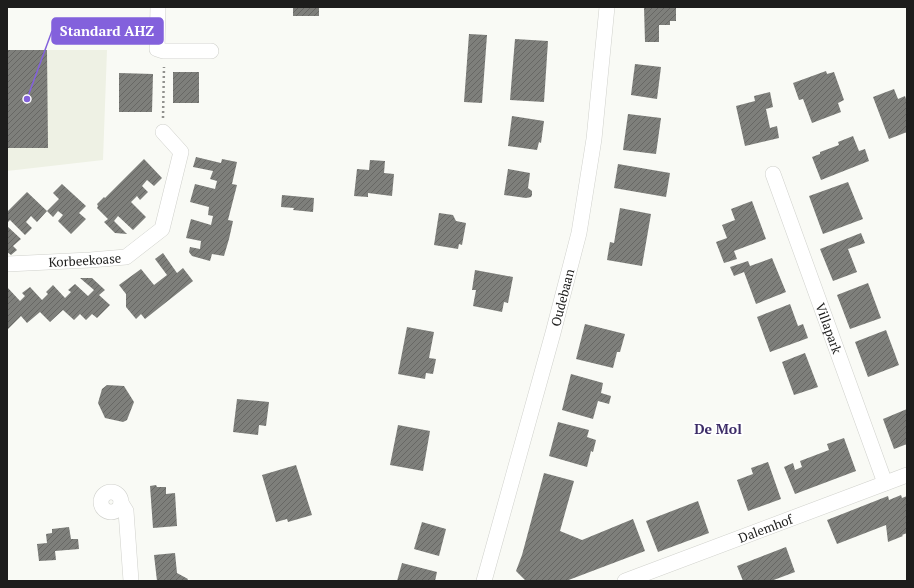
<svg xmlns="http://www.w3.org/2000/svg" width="914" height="588" viewBox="0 0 914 588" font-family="'PT Serif',serif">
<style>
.built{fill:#eef1e4}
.building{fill:url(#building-hatch)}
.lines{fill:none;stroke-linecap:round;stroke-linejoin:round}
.minor-casing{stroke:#d0d1cc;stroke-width:16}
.path{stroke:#91918e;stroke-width:2.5;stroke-dasharray:2 3;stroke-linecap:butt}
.minor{stroke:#fff;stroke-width:15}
.labels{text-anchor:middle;stroke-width:4;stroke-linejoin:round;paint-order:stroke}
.street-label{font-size:13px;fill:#1d1d1c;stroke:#fff}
.neighbourhood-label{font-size:14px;font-weight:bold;fill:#3c2c67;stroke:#fff}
.leader{fill:none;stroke:#8361dc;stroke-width:1.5}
.callout-dot{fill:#8361dc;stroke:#fff;stroke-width:1.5}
.callout{fill:#8361dc;stroke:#8361dc;stroke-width:1.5}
.callout-label{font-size:14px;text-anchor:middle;font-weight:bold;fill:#fff}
</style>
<defs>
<pattern id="building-hatch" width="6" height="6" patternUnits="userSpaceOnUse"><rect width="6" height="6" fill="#7e7f7b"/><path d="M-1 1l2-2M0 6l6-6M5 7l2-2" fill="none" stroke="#676764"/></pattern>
</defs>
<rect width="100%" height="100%" fill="#f9faf5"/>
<path class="built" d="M7,50h100l-4,110 -96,11z"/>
<g class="building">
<rect x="293" y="7" width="26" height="9"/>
<path d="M644,7l32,1v13h-6v4h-11v17h-14z"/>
<path d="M469,34l18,1 -5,68 -18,-1z"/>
<path d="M515,39l33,2 -4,61 -34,-2z"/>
<path d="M7,50h40l1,98h-41z"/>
<path d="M635,64l26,3 -4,32 -26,-4z"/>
<path d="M826,71l1,3 7,-2 10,28 -6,3 3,9 -29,11 -9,-24 -4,1 -6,-17z"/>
<rect x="173" y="72" width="26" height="31"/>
<path d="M119,73l34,1 -1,38h-33z"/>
<path d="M894,89l4,10 7,-3 2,6v30l-18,7 -16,-42z"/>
<path d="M770,92l3,15 -7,2 4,19 7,-2 2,12 -34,8 -9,-40 19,-5 -1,-5z"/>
<path d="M628,114l33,4 -5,36 -33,-4z"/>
<path d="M512,116l32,5 -3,22 -2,-1 -2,8 -29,-4z"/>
<path d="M853,136l6,15 6,-2 4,12 -48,19 -9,-23 8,-3v-2l19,-7 -1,-3z"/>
<path d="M196,157l25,6 1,-4 15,3 -5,22 5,1 -9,35 5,1 -4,18 -5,17 -12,-2 -2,7 -18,-5 -3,-4 1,-5 10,2 1,-8 -15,-3 5,-19 20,6 2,-9 -5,-1 1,-8 -19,-5 5,-18 20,5 2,-8 -7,-2 3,-8 -20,-4z"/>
<path d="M144,159l18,19 -8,8 -7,-6 -5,6 6,6 -8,8 -3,-4 -6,6 15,15 -13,13 -15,-14 -4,5 13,13 -12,-1 -11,-11 4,-3 -11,-11 1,-2 -1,-2 7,-7 1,1z"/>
<path d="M370,160l15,1 -1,12 10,1 -2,22 -24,-3v4l-14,-1 3,-27 12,1z"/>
<path d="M618,164l52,9 -4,24 -52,-9z"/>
<path d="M508,169l22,4 -2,15 4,3v4l-1,2 -5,1 -22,-3z"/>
<path d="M848,182l15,37 -40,15 -14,-38z"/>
<path d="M62,184l24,22 -7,7 7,6 -15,15 -13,-13 5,-6 -5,-4 -5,6 -6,-6 12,-12 -6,-6z"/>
<path d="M27,192l20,19 -10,11 -6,-6 -5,6 6,6 -7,7 -15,-15 -3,3v-11z"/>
<path d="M282,195l32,3 -1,14 -20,-2 1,-2 -13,-1z"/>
<path d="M752,201l14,38 -32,12 3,8 -13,4 -8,-21 11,-4 -5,-13 13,-5 -4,-11z"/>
<path d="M620,208l31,6 -9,52 -35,-6 3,-18 4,1z"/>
<path d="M439,213l14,2 3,6 10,2 -4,22 -3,-1 -1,5 -24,-4z"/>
<path d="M7,226l14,13 -8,7 4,4 -6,5 -4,-3z"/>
<path d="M861,233l4,10 -17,6 9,23 -24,9 -13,-32z"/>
<path d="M163,253l14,20 6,-5 10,13 -48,38 -4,-5 -5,5 -10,-12v-13l-7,-9 22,-16 13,16 13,-10 -12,-16z"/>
<path d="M772,258l14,34 -30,12 -12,-32 -10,4 -4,-9 18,-6 2,5z"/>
<path d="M475,270l38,7 -5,26 -4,-1 -2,10 -29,-6 3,-16h-4z"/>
<path d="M80,278h12l13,12 -6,5 11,10 -13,13 -5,-4 -6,6 -6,-6 -6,6 -11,-10 -13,12 -10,-10 -13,11 -6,-7 -14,14v-43l13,14 5,-5 -3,-3 8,-6 12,13 6,-6 -2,-2 7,-7 12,13 6,-6 -3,-2 7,-6 13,12 6,-6z"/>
<path d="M868,283l13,35 -31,11 -13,-34z"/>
<path d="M790,304l8,22 5,-2 5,14 -38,14 -13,-35z"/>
<path d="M585,324l40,10 -5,18h-3l-4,16 -37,-9z"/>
<path d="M407,327l27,5 -5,26 7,1 -3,15 -7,-1 -1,6 -27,-5z"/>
<path d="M886,330l13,35 -31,12 -13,-35z"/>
<path d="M805,353l13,34 -24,8 -12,-33z"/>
<path d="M571,374l32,9 -2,10 10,3 -2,8 -11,-3 -5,18 -31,-9z"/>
<path d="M107,385l17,1 10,16 -7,18 -4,2 -18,-4 -7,-15 4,-14z"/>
<path d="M237,399l32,3 -3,24 -7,-1 -1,10 -25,-3z"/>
<path d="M907,409v35l-13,5 -11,-30z"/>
<path d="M558,422l31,8 -2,7 9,3 -3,12 -2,-1 -4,16 -38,-11z"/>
<path d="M398,425l32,6 -7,40 -33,-6z"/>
<path d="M844,438l12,33 -61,23 -11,-27 9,-4 2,7 7,-3 -2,-6 29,-11 -2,-6z"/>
<path d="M768,462l13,37 -33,12 -11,-31 16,-6 -2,-6z"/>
<path d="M296,465l16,50 -24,7 -1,-3 -11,3 -14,-47z"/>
<path d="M544,473l30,8 -14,50 22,9 51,-21 12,32 -79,30h-40l-10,-10 6,-16z"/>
<path d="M156,485l1,2h9v7l9,-1 2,33 -24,2 -3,-42z"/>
<path d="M901,495l1,3 5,-2v14h-1l1,3v20l-5,2 1,1 -15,6 -2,-17 -49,19 -10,-24 61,-24 1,4z"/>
<path d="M698,501l11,32 -51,19 -12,-31z"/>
<path d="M422,522l24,7 -7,27 -25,-7z"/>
<path d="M69,527l2,12h7l1,10 -24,2 1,9 -17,1 -2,-17 10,-1 -1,-9 6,-1v-4z"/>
<path d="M786,547l9,25 -24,9h-28l-6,-15z"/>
<path d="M175,553l2,20 11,6 -1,2h-30l-3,-26z"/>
<path d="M402,563l35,9 -2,9h-38z"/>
</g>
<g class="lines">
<g class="minor-casing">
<g id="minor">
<path d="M158,7l-1,42 6,2h48"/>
<path id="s1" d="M773,174l112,309"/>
<path id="s2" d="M7,264l83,-4 36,-3 36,-28 19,-77 -18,-20"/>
<circle cx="111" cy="502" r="10"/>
<path d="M121,503l5,8 5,70"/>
<path id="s3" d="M484,581l69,-248 26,-100 15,-94 13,-132"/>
<path id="s4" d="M625,581l282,-106"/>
</g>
</g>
<path class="path" d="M163,118l1,-51"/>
<use href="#minor" class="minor"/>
</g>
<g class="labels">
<g class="street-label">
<text dy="5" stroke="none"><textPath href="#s2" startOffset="78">Korbeekoase</textPath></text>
<text dy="5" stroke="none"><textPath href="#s3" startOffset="294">Oudebaan</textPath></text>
<text dy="5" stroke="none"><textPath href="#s1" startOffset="164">Villapark</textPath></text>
<text dy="5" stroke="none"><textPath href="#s4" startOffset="150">Dalemhof</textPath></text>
</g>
<g class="neighbourhood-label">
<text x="718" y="434">De Mol</text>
</g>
</g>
<path class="leader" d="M27 99L52 31"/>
<circle class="callout-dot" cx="27" cy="99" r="4"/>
<rect class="callout" x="52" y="18" width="111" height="26" rx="4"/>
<g class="callout-label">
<text x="107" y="36">Standard AHZ</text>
</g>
<rect width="914" height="588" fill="none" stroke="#1d1d1c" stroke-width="16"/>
</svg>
